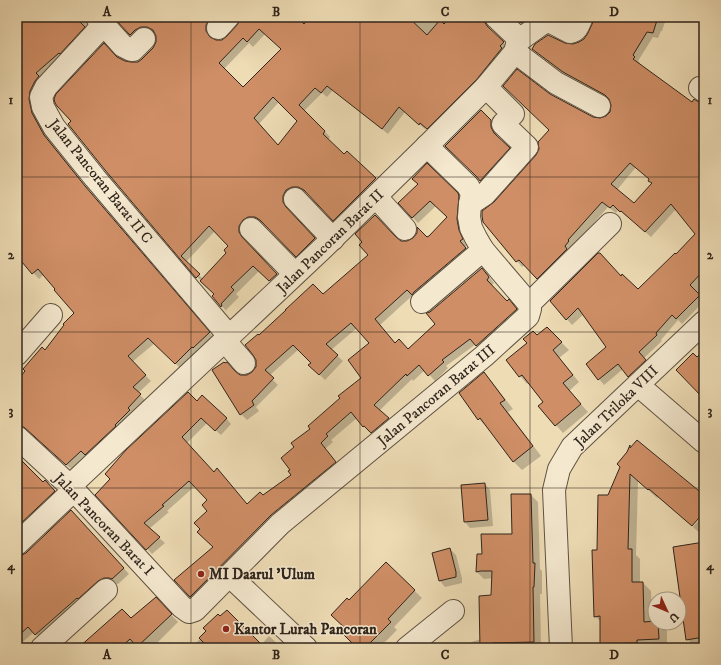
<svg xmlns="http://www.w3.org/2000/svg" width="721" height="665" viewBox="0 0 721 665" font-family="'IM FELL DW Pica',serif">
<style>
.shadow{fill:#0003;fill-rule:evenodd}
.building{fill:#cf8e66;stroke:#2f241b;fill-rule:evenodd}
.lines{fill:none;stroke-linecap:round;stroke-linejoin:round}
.minor-casing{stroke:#5f5242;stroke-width:24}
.minor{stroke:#f4e8cf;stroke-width:22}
.grid{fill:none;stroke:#2f241b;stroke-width:1;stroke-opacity:0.55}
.poi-dot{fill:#8f2418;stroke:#f4e8cf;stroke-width:1.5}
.labels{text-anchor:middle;stroke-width:3;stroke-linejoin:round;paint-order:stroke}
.street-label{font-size:15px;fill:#2f241b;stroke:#f4e8cf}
.poi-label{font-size:15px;font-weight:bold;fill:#2f241b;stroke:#f4e8cf;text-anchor:start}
.neatline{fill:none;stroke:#2f241b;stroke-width:1.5}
.grid-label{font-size:13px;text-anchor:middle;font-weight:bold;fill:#2f241b}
</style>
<rect width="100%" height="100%" fill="#eedcb5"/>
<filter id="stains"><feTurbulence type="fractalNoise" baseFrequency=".005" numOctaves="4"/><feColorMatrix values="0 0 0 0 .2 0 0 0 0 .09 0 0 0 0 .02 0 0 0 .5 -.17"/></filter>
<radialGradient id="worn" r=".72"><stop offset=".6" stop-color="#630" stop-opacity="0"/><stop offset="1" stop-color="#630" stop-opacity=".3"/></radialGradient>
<g class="shadow">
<path d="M17,17h75l-2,9 -56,79 3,14 13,22 41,52 123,145 -33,31 -26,-26 -23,19 19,19 -13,12 8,8 -74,69 -40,-37 -5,-3h-8l-2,2v-50l28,-31 31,-38 -32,-39 -5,5 -22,-24z"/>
<path d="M115,17h106l-10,14 1,9 10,1 16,-15 3,-9h250l-2,3v7l3,5 17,16 -76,85 -7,-6 -1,2 -20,-17 -17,22 -55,-44 -6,7 -5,-4 -18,18 26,26 -2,3 16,16 3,-3 34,32 -42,41 -29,-31 -5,-3h-7l-10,10v7l3,5 29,30 -18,17 -36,-36 -5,-3h-7l-10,10v6l3,6 35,36 -6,6 -17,-15 -23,23 3,3 -13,13 1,2 -14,-16 2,-2 -18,-17 -92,-108 12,-111 8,4h13l16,-14 3,-5 -1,-10 -2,-1h-8l-10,8zM265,34l17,15 -39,39 -19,-19 25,-26 4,4zM279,102l19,19 -20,25 -19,-22zM215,231l14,15 -2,7 -24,26 -17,-17z"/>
<path d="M515,17h29l-17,11z"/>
<path d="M595,17h82l-1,5 -10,-3 -4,12h-1l-3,7 -5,-1 -15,24 2,2 -1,1 53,40h12v197l-22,23 -4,-4 -17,20 1,1 -18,17 6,8 -16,16 -11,-13 -19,16 -17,-21 21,-17 -24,-33 -12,11 -21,-24 70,-24 17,14 38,-35 21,-22 -21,-25 -25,28 -24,-21v1l-8,-8 -3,4 -8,-6 -35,39 -30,37 -18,-18 -3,2 -5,-6 -22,-58 42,-47 13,-26 -1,-35 44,23 6,1 7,-1 5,-6 1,-7 -1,-5 -42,-22 -31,-24 -5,-5 31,-5 9,1 11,-5 7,-10zM636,167l14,12 3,5 -19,20 -17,-14z"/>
<path d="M481,111l15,15v7l3,6 15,15 -29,32 -7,-9z"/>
<path d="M427,165l36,35 5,45 -3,2 6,7 -53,46 -5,-5 -33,30 15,19 13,7 79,-77 7,9 -3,3 16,16 7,4 8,9 -40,36 -6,-7 -30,22 2,2 -13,13 -10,-11 -12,11 -1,-2 -33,32 14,13 -16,13 -6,-6 -2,1 -12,-14 -26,22 2,2 -8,7 15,19 -144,134 -20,-21 38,-34 -13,-18 7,-18v-11l-13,-14 -28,25 2,1 -20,17 16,14 -13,11 -55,-59 100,-92 29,15 5,6 -10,11 -14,-12 -21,21 28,29 34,32 15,-9 30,-20 -1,-6 3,-23 16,-18 51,-51 9,-35 -14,-15 -26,22 12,11 -18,19 -15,-15 2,-2 -13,-14 -30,27 9,9 -22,22 3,4 -12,9 -6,-6 -28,-43 33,5 7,-3 4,-6 2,-31 64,-40 74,-57 4,3 26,-4 22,-20 -13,-12 -18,17 -19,-20 20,-19z"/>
<path d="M547,328l22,22 -10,8 20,24 -10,9 19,21 -25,21 -24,-27 5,-4 -15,-20 -2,2 -7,-8 17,-40z"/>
<path d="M484,374l8,8 21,27 -5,3 33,44 -19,14 -9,-9 -25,-33 -9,-9 -19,-26z"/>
<path d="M630,447l74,50v14l-13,14 -33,-28 -1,1 -19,-17 -2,74 4,4v24h3l8,8 1,32h7l8,8v17h-61l-5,-5v-21l-6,-6 3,-66 10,-54z"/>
<path d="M17,455l10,10 -1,1 17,18 7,3 10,10 -43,40z"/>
<path d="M485,484l5,6 3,36 -23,2 -5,-6z"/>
<path d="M531,495l7,7 2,67 2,2v23h-2l1,54h-88l28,-9 11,-43 1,-18 -9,1 -7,-7 6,-17 30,-20z"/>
<path d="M704,514v16l-3,4 -8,-7z"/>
<path d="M77,517l52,57 -11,10 -8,-1 -69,56 -7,-7 -17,15v-90l9,-3z"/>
<path d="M704,543v105h-8l-9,-9z"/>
<path d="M450,549l6,6 6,23v5l-17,4 -5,-6z"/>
<path d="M386,563l36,35 -28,29 3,3 -18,18h-21l-9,-17z"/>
<path d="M163,606l15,16 -26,26h-12l-2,-2 -2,2h-56l51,-28z"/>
<path d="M269,636l13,12h-91l10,-10 60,7z"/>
</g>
<g class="building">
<path d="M17,17h58l10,10 -25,27 -1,-1 -23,20 3,3 -4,5 -5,10 -1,8 3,14 12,22 41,51 125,146 -17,16 -1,-1 -17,17 -27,-26 -20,18 18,19 -13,12 8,7 -13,14 2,2 -15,15 1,1 -31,29 -4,-4 -15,14 -41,-37 -5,-3h-3v-44l8,-10 -2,-2 19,-22 3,3 19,-25 -1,-1 11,-11 -20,-23 1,-1 -17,-20 -6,5 -15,-18z"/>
<path d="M115,17h96l-5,8v6l4,6 6,3h6l5,-4 10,-11 3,-5v-3h57l7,7 6,-7h98l19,18 13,-15 4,4 6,-7h34v4l3,5 17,16 -4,4 2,2 -25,31 -50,50 -7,-6 -1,2 -20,-18 -17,22 -55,-43 -6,7 -6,-5 -16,17 26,26 -2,3 21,20 3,-3 29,27 -43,43 -29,-31 -6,-3h-6l-6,3 -3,6v6l3,5 29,31 -19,19 -36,-37 -5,-3h-7l-5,3 -4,6v6l3,5 35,37 -8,7 -16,-15 -22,21 3,3 -13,14 1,1 -1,2 -9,-11 2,-2 -14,-13 26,-28 -2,-3 4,-4 -19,-20 -28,30 19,18 -4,4 -91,-108 -37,-46 3,-3 -14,-15 -2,-3 -1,-4 2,-5 48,-51 13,14 8,4 6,1h7l4,-3 11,-11 3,-6v-6l-3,-6 -6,-3h-6l-6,3 -5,5 -16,-17zM259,29l22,20 -38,38 -24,-24 24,-25 4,4zM273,97l24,24 -19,24 -24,-27z"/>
<path d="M514,17h16l-9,6z"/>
<path d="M594,17h64l-5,16 -6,-1 -14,23 2,2 -2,2 59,43 2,-3 3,2 7,2v167l-14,15 10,10 -24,24 -4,-4 -16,18 1,2 -18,17 7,8 -18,17 -10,-13 -20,16 -12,-16 20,-17 -28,-39 -12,12 -16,-19 48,-48h2l21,23 1,-2 16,15 37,-36 1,1 19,-20 -24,-30 -26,28 -24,-21 -1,1 -7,-7 -3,3 -8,-6 -34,38 1,1 -4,5 2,3 -30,30 -18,-19 -3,2 -33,-40 -1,-6v-5l12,-9 42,-47 3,-6 -1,-7 11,-12 -46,-44 14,-17 33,25 43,23 7,1 6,-2 4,-4 1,-7 -2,-6 -4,-4 -42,-23 -31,-23 3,-5 13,-9 17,8 8,1 6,-2 5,-3 4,-6 5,-11zM630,163l19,16 -1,2 4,2 -18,20 -23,-19z"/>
<path d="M481,110l10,10v7l3,6 16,15 -30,33 -3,-4 -32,-31z"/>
<path d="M427,163l31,30 1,3 -2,23 2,11 4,9 -3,2 6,7 -52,44 -2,3 -5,-5 -32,29 20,24 4,-4 9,10 27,-25 -9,-11 4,-1 52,-44 7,9 -2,3 20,21 2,-2 8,10 -41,37 -6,-7 -28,21 2,2 -16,14 -9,-11 -12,11 -1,-2 -32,31 15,13 -18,15 -7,-7 -1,1 -12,-15 -25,22 2,2 -7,7 15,19 -65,53 -81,82 -16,-17 39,-33 -16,-15 3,-3 -6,-6 13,-12 -5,-6 5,-5 -18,-19 -27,24 2,1 -20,17 16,14 -14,13 -51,-55 15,-16 -5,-5 21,-24 62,-58 9,9 5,-6 25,23 -12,13 -14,-13 -19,19 32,35 3,-4 30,36 13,-12 3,3 28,-20 -3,-4 2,-1 -9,-12 13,-11 -3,-4 19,-14 -2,-3 32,-28 -2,-2 23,-18 -13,-18 21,-17 -18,-20 -25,21 12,11 -19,20 -11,-10 3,-2 -18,-18 -28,25 9,8 -22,23 2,4 -14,10 -28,-45 12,-8 1,1 2,-1 8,9 5,4h7l5,-3 4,-5v-7l-3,-5 -8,-10 13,-11 1,1 27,-25h-1l28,-26 10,10 45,-39 -9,-10 3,-3 -7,-8 20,-19 21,22 5,4h6l6,-3 4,-5v-6l10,10 2,-1 18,-19 -17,-16 -18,17 -14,-15 20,-19 -6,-5z"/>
<path d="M547,327l15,15 -9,8 20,25 -10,8 18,21 -26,22 -17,-20 5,-4 -21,-27 -3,2 -13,-17 21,-17 -4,-4 10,-8 4,4z"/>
<path d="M704,350v49l-28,-29 17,-17 4,4z"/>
<path d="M484,372l21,28 -5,3 33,43 -20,16 -33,-44 -2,2 -19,-27z"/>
<path d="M637,440l67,55v17l-12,14 -43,-37 -1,1 -18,-16 -2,75h4v33h11l1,40 11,-1v2h3l1,16 -22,1v3l-37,1v-28l-6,1 -2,-67h5l1,-55h10l12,-28 -3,-3 10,-12 3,-7v3z"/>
<path d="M17,454l5,5 -1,1 22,22 2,-2 10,11 -38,36z"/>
<path d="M485,483l3,37 -24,2 -3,-37z"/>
<path d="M511,494h20l2,69h2l-1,24h-1l1,55 -41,1 1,5h-14l-1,-52 12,-1 1,-24h-11l-5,1 1,-18h5l-1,-20h31z"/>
<path d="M71,510l53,58 -12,11 -3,-1h-5l-6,3 -20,18 -1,-1 -42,37 -7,-8 -11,10v-81h3l6,-3z"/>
<path d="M704,542v95l-18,3 -13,-93z"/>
<path d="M450,548l6,24v5l-17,4 -7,-28z"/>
<path d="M386,562l29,28 -27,29 3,3 -26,26h-8l-13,-13 4,-4 -17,-16 16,-17 2,2z"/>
<path d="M156,597l16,17 -35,33 -7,-8 -10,9h-42l44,-39 9,9z"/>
<path d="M227,610l38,38h-56l-10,-10 7,-7 -3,-3 15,-14 2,2z"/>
</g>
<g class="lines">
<g class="minor-casing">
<g id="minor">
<path d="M97,17l26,29 8,4h2l11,-11"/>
<path d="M496,17l19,18 3,6"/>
<path d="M103,23l-8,11 -49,53 -5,10 2,10 11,20 41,51 134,158"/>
<path d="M218,28l10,-11"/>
<path d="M515,52l41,31 43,23"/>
<path d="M700,88l4,3"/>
<path d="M376,197l29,32"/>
<path d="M295,199l38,40"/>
<path d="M470,204l15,-10 42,-47 -24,-23 10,-10 -27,-27"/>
<path d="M251,229l44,45"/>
<path d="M422,302l61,-52"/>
<path d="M529,304l81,-80"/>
<path d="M224,340l20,23"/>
<path d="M17,354l34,-39"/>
<path d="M638,385l66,57"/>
<path d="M17,437l53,49 112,121 7,5 6,-2 85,-86 204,-168 44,-40 2,-7 -1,-5 -46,-54 -7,-12 -5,-10 -2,-11 1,-13 2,-10 -4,-8 -41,-40"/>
<path d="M70,486l253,-238 104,-102 59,-59 29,-35 3,-11 22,-16 6,-3h5l19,10c8,-1 9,-9 12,-15"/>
<path d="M17,544l57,-54"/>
<path d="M230,576l76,72"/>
<path d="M42,648l64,-58"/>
<path d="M407,648l46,-37"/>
<path d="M561,648l-7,-158 5,-21 13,-22 132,-125"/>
</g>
</g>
<use href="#minor" class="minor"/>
</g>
<path class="grid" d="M191,17v631M360,17v631M530,17v631M17,177h687M17,332h687M17,488h687"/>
<g class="poi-dot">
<circle cx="201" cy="574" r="4"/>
<circle cx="226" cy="629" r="4"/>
</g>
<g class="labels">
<g class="street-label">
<text transform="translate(101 181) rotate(51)" y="5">Jalan Pancoran Barat II C</text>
<text transform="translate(330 241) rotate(-44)" y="5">Jalan Pancoran Barat II</text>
<text transform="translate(436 395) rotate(-40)" y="5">Jalan Pancoran Barat III</text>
<text transform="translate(616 406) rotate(-44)" y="5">Jalan Triloka VIII</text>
<text transform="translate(104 524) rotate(46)" y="5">Jalan Pancoran Barat I</text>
</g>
<g class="poi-label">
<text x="209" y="579">MI Daarul 'Ulum</text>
<text x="234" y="634">Kantor Lurah Pancoran</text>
</g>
</g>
<rect width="721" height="665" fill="none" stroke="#eedcb5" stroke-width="44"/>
<g transform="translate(667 611) rotate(134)"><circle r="19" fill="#f4e8cf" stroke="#a59a87"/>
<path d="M0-3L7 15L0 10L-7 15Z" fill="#8f2418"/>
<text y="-6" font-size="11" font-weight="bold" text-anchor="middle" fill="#2f241b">U</text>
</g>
<rect x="22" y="22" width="677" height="621" class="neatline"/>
<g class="grid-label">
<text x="107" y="16">A</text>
<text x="276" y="16">B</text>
<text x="445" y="16">C</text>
<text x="614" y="16">D</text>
<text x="11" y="104">1</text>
<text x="710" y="104">1</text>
<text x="11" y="259">2</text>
<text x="710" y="259">2</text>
<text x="11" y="415">3</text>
<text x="710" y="415">3</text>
<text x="11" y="570">4</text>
<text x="710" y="570">4</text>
<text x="107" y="659">A</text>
<text x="276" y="659">B</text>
<text x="445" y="659">C</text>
<text x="614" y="659">D</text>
</g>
<rect width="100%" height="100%" filter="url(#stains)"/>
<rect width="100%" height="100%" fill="url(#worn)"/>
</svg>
